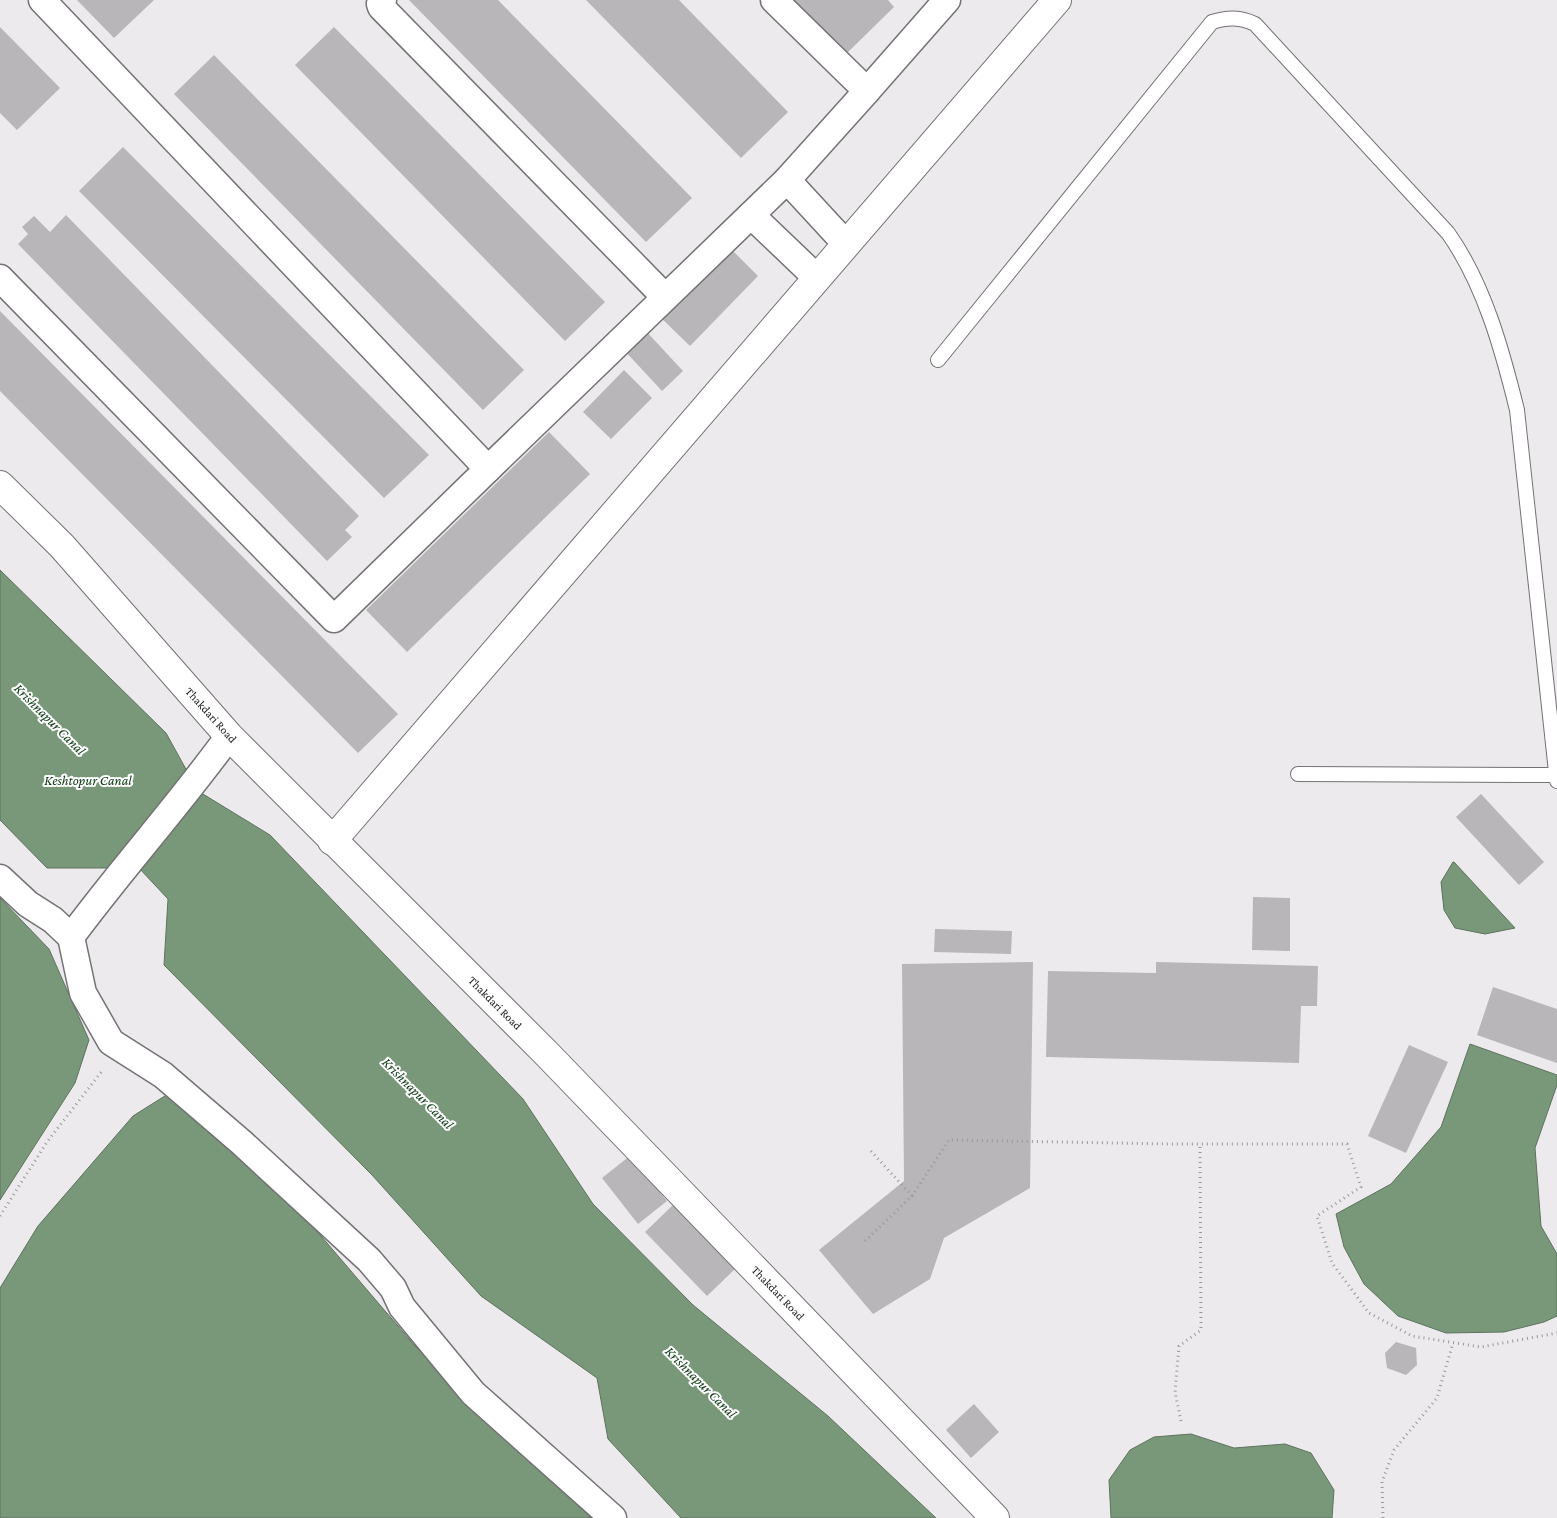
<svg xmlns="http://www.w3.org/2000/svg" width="1557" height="1518" viewBox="0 0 1557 1518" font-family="'Crimson Pro',serif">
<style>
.water{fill:#79987a;stroke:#5d735e}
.building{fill:#b8b6b8}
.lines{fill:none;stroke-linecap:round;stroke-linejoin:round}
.service-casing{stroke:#747274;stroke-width:16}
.minor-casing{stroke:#747274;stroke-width:29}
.tertiary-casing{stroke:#747274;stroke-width:30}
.path{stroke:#9a9899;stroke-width:3;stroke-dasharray:1 4;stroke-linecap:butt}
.service{stroke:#fff;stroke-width:14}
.minor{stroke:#fff;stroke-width:26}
.tertiary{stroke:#fff;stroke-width:28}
.labels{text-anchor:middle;stroke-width:4;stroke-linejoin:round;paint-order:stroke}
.street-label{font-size:12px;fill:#1d1c1c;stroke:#fff}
.water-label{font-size:14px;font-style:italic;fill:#08390f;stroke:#fff}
</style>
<rect width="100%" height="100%" fill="#edeaed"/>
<g class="water">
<path d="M0,570l166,163 32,58 72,44 253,264 70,105 100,101 135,111 108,102h-255l-73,-79 -11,-61 -116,-82 -109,-121 -208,-210 4,-66 -29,-31h-92l-47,-48z"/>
<path d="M1453,862h1l61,66 -30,6 -30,-6 -11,-18 -3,-28z"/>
<path d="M0,898l49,51 40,91 -14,43 -75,117z"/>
<path d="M1470,1044l87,31v10l-22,63 6,78 16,28v62l-13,6 -40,10 -58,1 -48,-17 -34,-32 -20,-37 -8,-33 55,-30 50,-57z"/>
<path d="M168,1094l112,94 135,158 176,172h-591v-230l38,-62 95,-110z"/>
<path d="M1191,1434l43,14 51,-4 26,9 23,37 -2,28h-221l-2,-38 21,-30 24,-13z"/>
</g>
<g class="building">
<path d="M77,0h77l-40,38z"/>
<path d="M409,0h89l194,198 -46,44z"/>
<path d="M586,0h93l109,112 -47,46z"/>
<path d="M793,0h95l6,7 -48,47z"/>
<path d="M0,27l60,61 -43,42 -17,-17z"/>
<path d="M334,27l271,275 -40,39 -270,-276z"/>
<path d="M214,55l310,315 -41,40 -309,-316z"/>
<path d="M123,147l306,308 -45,43 -305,-307z"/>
<path d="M66,215l293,301 -14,14 7,7 -25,24 -309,-317 10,-10 -6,-7 12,-11 16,16z"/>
<path d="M726,244l32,32 -68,70 -33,-32z"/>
<path d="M0,311l398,403 -40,39 -358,-362z"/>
<path d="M645,330l38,41 -21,20 -38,-41z"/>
<path d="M624,370l28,28 -41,41 -28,-27z"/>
<path d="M549,432l41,42 -183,178 -41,-42z"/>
<path d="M1481,794l63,68 -25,23 -63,-68z"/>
<path d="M1253,897l37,1v53l-38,-1z"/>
<path d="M935,929l77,2 -1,23 -77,-2z"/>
<path d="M1033,962l-3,226 -86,50 -14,41 -57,35 -54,-64 85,-69 -2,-217z"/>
<path d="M1156,962l162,4 -1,40h-16l-2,57 -253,-6 2,-86 108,2z"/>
<path d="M1493,987l64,22v54l-80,-28z"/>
<path d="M1409,1045l39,17 -42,91 -38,-17z"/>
<path d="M631,1155l36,46 -29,23 -36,-46z"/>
<path d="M673,1205l62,64 -28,27 -62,-64z"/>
<path d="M1396,1342l20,6 1,17 -11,10 -19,-7 -2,-15z"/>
<path d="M974,1404l25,28 -28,26 -25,-28z"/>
</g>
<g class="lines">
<g class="service-casing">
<g id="service">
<path d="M938,360l274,-338c16,-5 28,-5 43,2l193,209c36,51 54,116 69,177l40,371"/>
<path d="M1298,774l258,1"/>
</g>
</g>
<g class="minor-casing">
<g id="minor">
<path d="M42,0l446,469 299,-289 59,64"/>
<path d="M383,0l-3,4 1,3 284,290"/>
<path d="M774,0l93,91 -80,89"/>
<path d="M867,91l80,-91"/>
<path d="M751,215l66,63"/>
<path d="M0,278l334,341 154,-150"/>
<path d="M0,878l28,26 25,16 18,17 12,56 28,49 52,33 78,67 128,118 24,28 9,19 71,86 140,125"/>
<path d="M71,937c51,-69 108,-132 158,-201"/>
</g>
</g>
<g class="tertiary-casing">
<g id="tertiary">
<path d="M0,485l62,61 167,190 318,318 448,464"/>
<path d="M332,841l725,-841"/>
</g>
</g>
<g class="path">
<path d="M912,1196l37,-56 223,4h175l14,43 -44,29 15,47 37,50 43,23 69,11 76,-14"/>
<path d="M0,1216l47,-74 55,-71"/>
<path d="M865,1241l47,-45 -42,-46"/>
<path d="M1181,1421l-6,-29 4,-46 22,-16 -1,-186"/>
<path d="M1383,1518l-1,-36 12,-32 43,-52 16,-55"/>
</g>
<use href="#service" class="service"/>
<use href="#minor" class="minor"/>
<use href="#tertiary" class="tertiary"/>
</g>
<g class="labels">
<g class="street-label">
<text transform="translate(211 715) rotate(48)" y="4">Thakdari Road</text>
<text transform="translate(495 1003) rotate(45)" y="4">Thakdari Road</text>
<text transform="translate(778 1293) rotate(46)" y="4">Thakdari Road</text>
</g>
<g class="water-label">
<text transform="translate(50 719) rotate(45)" y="5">Krishnapur Canal</text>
<text x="88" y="785">Keshtopur Canal</text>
<text transform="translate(418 1093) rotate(45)" y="5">Krishnapur Canal</text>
<text transform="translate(701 1382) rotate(45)" y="5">Krishnapur Canal</text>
</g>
</g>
</svg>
